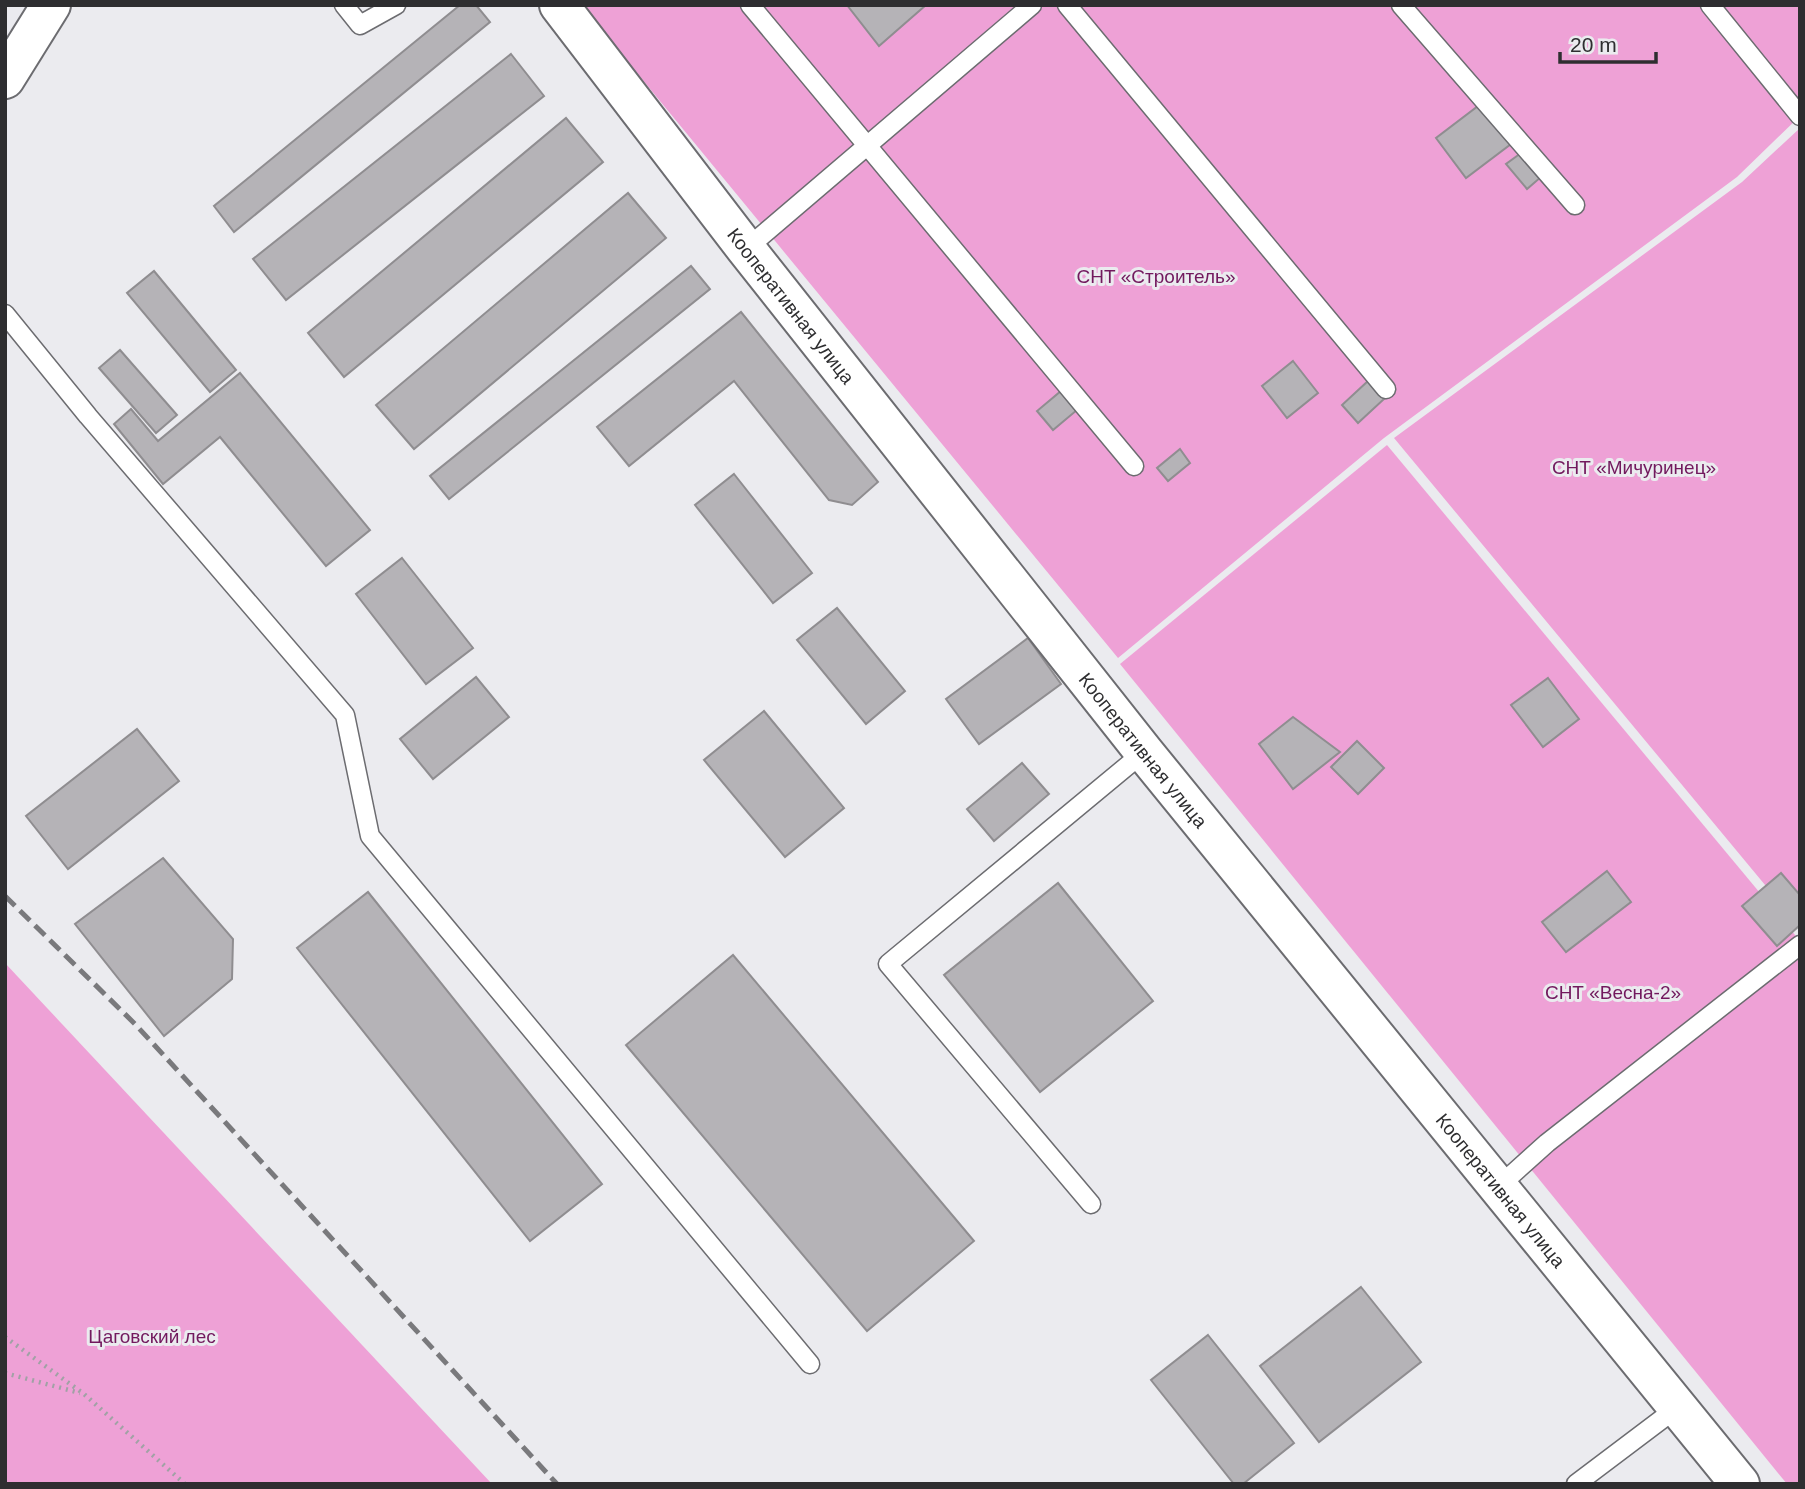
<svg xmlns="http://www.w3.org/2000/svg" width="1805" height="1489" viewBox="0 0 1805 1489" font-family="Helvetica,sans-serif">
<style>
.green{fill:#eea1d6}
.building{fill:#b5b3b7;stroke:#8f8d90;stroke-width:2}
.lines{fill:none;stroke-linecap:round;stroke-linejoin:round}
.lane-casing{stroke:#6c6c70;stroke-width:21}
.secondary-casing{stroke:#6c6c70;stroke-width:42}
.primary-casing{stroke:#6c6c70;stroke-width:42}
.path{stroke:#a1a1a5;stroke-width:4.5;stroke-dasharray:2 5;stroke-linecap:butt}
.lane{stroke:#fff;stroke-width:18}
.secondary{stroke:#fff;stroke-width:38}
.primary{stroke:#fff;stroke-width:38}
.rail{stroke:#79797c;stroke-width:5;stroke-dasharray:14 7;stroke-linecap:butt}
.labels{text-anchor:middle;stroke-width:6;stroke-linejoin:round;paint-order:stroke}
.park-label{font-size:19px;fill:#72195e;stroke:#ebebef}
.street-label{font-size:19px;fill:#2e2e30;stroke:#ebebef}
</style>
<rect width="100%" height="100%" fill="#ebebef"/>
<g class="green">
<path d="M581,5h1219v111l-63,61 -353,261 -266,220z"/>
<path d="M1800,128v799l-406,-489 348,-256z"/>
<path d="M1387,445l413,496v543h-13l-667,-820z"/>
<path d="M5,963l487,521h-487z"/>
</g>
<g class="building">
<path d="M460,5h16l14,17 -256,210 -20,-26z"/>
<path d="M847,5h79l-47,41z"/>
<path d="M511,54l33,42 -258,204 -33,-41z"/>
<path d="M1482,103l29,41 -45,34 -30,-40z"/>
<path d="M566,118l37,44 -259,215 -36,-44z"/>
<path d="M1521,153l20,24 -14,12 -21,-25z"/>
<path d="M628,193l38,45 -252,211 -38,-44z"/>
<path d="M691,266l19,23 -261,210 -19,-23z"/>
<path d="M154,271l82,99 -26,22 -83,-99z"/>
<path d="M741,312l137,170 -26,23 -23,-5 -95,-119 -105,85 -32,-39z"/>
<path d="M120,350l57,65 -21,18 -57,-65z"/>
<path d="M1293,361l25,32 -31,25 -25,-32z"/>
<path d="M240,373l130,157 -44,36 -106,-129 -57,47 -49,-60 17,-15 27,32z"/>
<path d="M1368,381l16,18 -26,24 -16,-18z"/>
<path d="M1061,391l16,19 -24,20 -16,-19z"/>
<path d="M1180,449l10,14 -22,18 -11,-13z"/>
<path d="M734,474l78,99 -39,30 -78,-98z"/>
<path d="M402,558l71,90 -47,36 -70,-90z"/>
<path d="M837,608l68,83 -39,33 -69,-84z"/>
<path d="M1028,638l33,46 -82,60 -33,-45z"/>
<path d="M476,677l33,40 -76,62 -33,-40z"/>
<path d="M1548,678l31,41 -36,28 -32,-42z"/>
<path d="M764,711l80,97 -59,49 -81,-97z"/>
<path d="M1293,717l47,35 -47,37 -34,-45z"/>
<path d="M137,729l42,52 -111,88 -42,-53z"/>
<path d="M1357,741l27,27 -26,26 -27,-27z"/>
<path d="M1022,763l27,31 -55,47 -27,-32z"/>
<path d="M163,858l70,81 -1,40 -68,57 -89,-112z"/>
<path d="M1607,871l24,31 -65,50 -24,-30z"/>
<path d="M1781,873l19,22v30l-23,21 -35,-40z"/>
<path d="M1058,883l95,118 -113,91 -96,-117z"/>
<path d="M368,892l234,292 -72,57 -233,-293z"/>
<path d="M733,955l241,286 -107,90 -241,-286z"/>
<path d="M1361,1287l60,75 -102,80 -59,-76z"/>
<path d="M1208,1335l86,108 -51,41h-9l-83,-104z"/>
</g>
<g class="lines">
<g class="lane-casing">
<g id="lane">
<path d="M344,5l16,20 36,-20"/>
<path d="M750,5l384,461"/>
<path d="M1067,5l319,384"/>
<path d="M1401,5l174,200"/>
<path d="M1710,5l90,111"/>
<path d="M746,249l286,-244"/>
<path d="M5,314l83,102 257,299 25,121 440,528"/>
<path d="M1497,1188l50,-45 253,-198"/>
<path d="M1091,1204l-203,-240 256,-212"/>
<path d="M1576,1484l102,-77"/>
</g>
</g>
<g class="secondary-casing">
<g id="secondary">
<path id="s1" d="M559,5l187,244 398,503 596,732"/>
</g>
</g>
<g class="primary-casing">
<path id="primary" d="M5,79l46,-74"/>
</g>
<g class="path">
<path d="M5,1337l79,57 101,90"/>
<path d="M5,1373l75,20"/>
</g>
<use href="#lane" class="lane"/>
<use href="#secondary" class="secondary"/>
<use href="#primary" class="primary"/>
<path class="rail" d="M5,896l130,128 422,460"/>
</g>
<g class="labels">
<g class="park-label">
<text x="1156" y="283">СНТ «Строитель»</text>
<text x="1634" y="474">СНТ «Мичуринец»</text>
<text x="1613" y="999">СНТ «Весна-2»</text>
<text x="152" y="1343">Цаговский лес</text>
</g>
<g class="street-label">
<text dy="7" stroke="none"><textPath href="#s1" startOffset="380">Кооперативная улица</textPath></text>
<text dy="7" stroke="none"><textPath href="#s1" startOffset="947">Кооперативная улица</textPath></text>
<text dy="7" stroke="none"><textPath href="#s1" startOffset="1514">Кооперативная улица</textPath></text>
</g>
</g>
<rect width="1805" height="1489" fill="none" stroke="#2e2e30" stroke-width="14"/>
<path d="M1560 52v10h96v-10" fill="none" stroke="#2e2e30" stroke-width="3.5"/>
<text x="1570" y="52" font-size="21" fill="#2e2e30" stroke="#ebebef" stroke-width="5" paint-order="stroke">20 m</text>
</svg>
